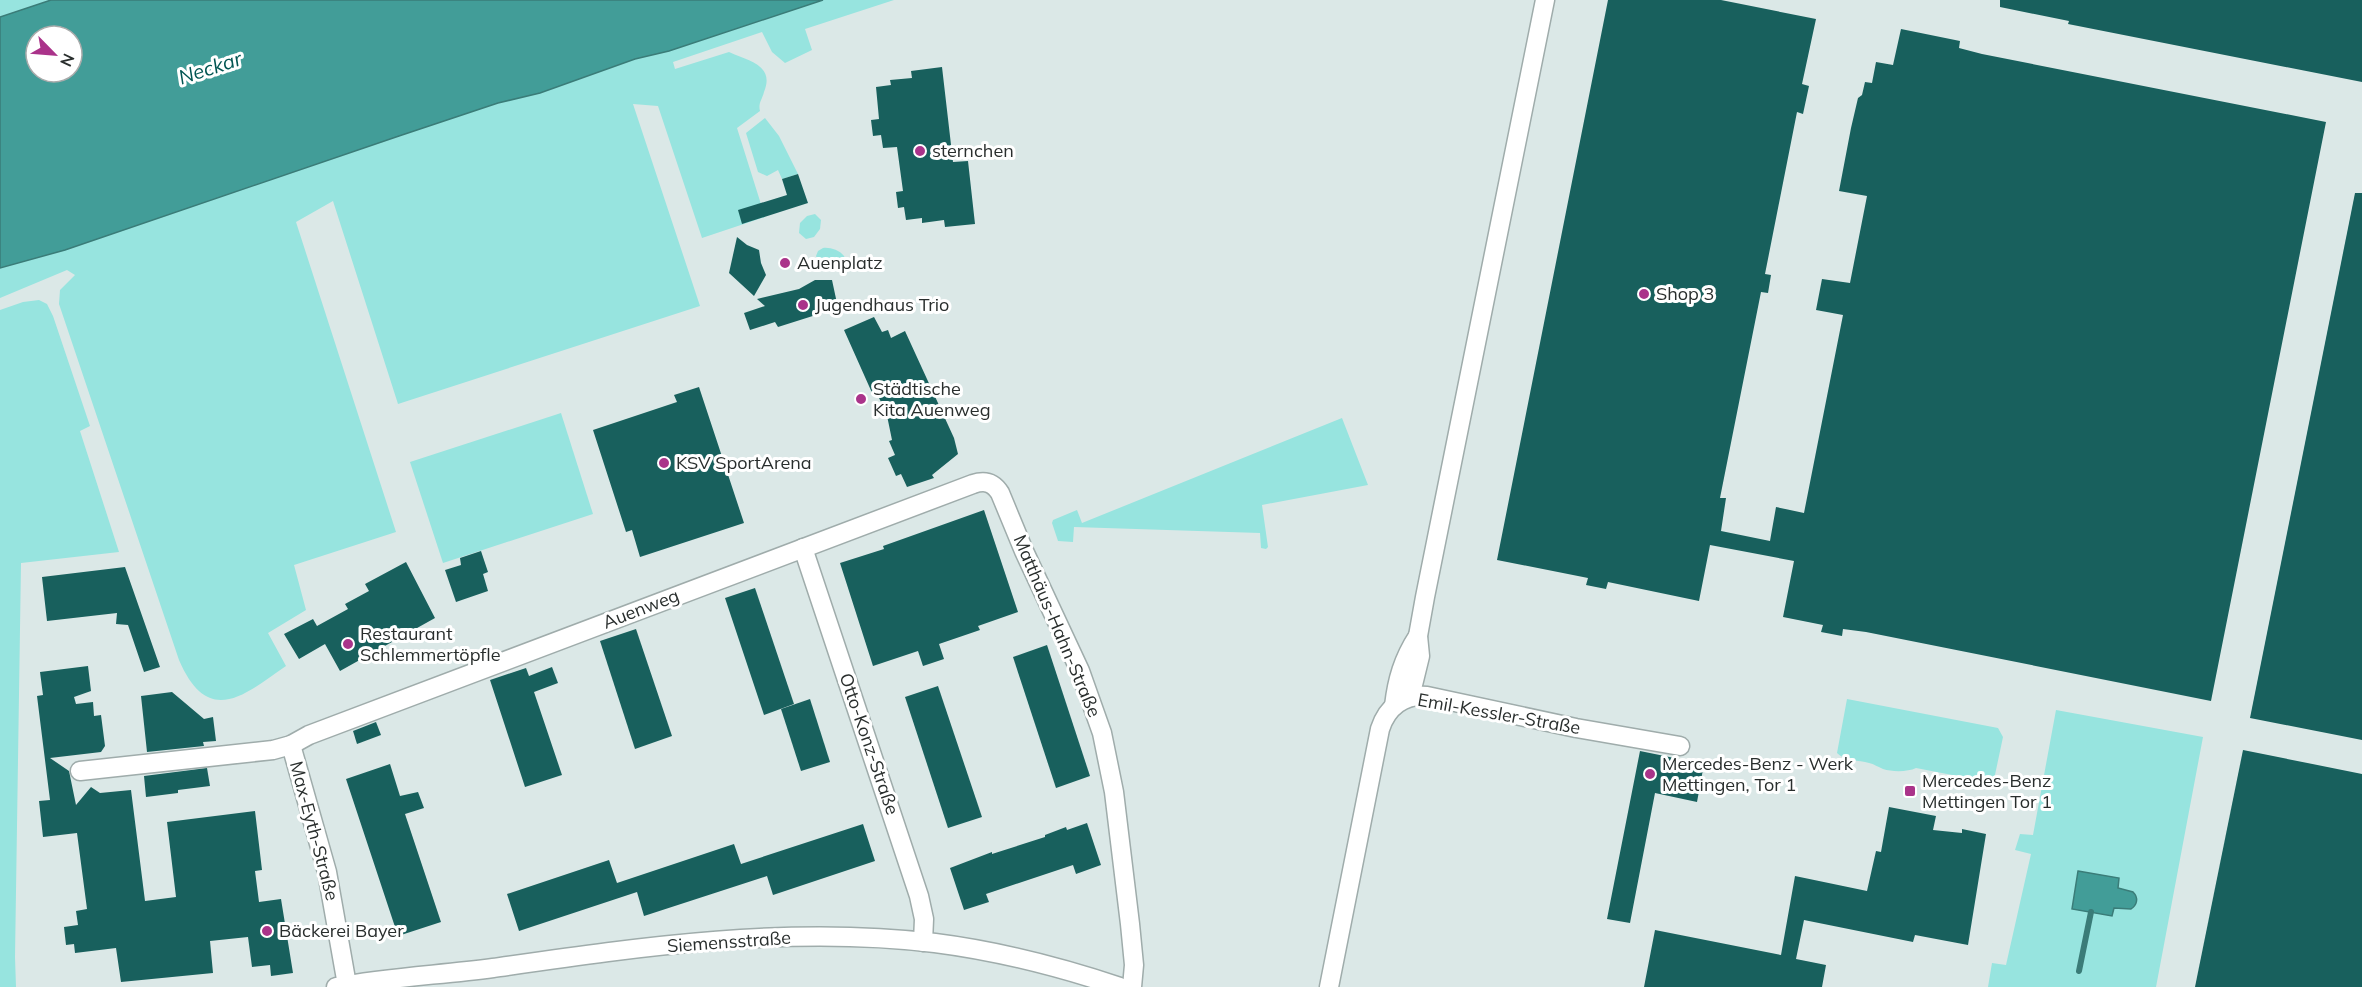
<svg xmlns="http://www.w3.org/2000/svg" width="2362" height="987" viewBox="0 0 2362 987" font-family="Mulish,sans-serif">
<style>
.green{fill:#97e4df}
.water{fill:#429d98;stroke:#3a7c78;stroke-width:1.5;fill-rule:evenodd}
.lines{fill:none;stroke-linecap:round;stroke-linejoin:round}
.stream{stroke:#3a7c78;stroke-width:6}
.building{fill:#18605d}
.street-casing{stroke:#9facab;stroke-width:21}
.street{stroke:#fff;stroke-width:18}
.poi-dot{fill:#aa338a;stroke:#fff;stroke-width:2}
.labels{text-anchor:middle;stroke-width:6;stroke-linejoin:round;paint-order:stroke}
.poi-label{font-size:18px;fill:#292e2d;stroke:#fff;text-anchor:start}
.street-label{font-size:18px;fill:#292e2d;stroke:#fff}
.water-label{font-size:20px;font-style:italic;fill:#015552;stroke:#fff}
</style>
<rect width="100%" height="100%" fill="#dbe8e7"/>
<g class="green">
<path d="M0,0h51l-51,17z"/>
<path d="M823,0h71l-89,29 7,21 -27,13 -13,-11 -10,-20 -89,30 2,7 54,-17c20,9 46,13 35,40 -2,8 -6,11 -4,19l-23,17 28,89 -63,21 -44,-132 -25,-2 67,202 -302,98 -65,-203 -37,21 100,310 -102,33 12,45 -38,23 18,33c-43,30 -78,61 -107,-6l-120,-356 1,-14 15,-15 -8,-5 -67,28v-30l65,-18 334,-114 99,-33 42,-10 95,-34 34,-8z"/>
<path d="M765,118l14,18 19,38 -16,5 -4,-9 -11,6 -9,-4 -12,-39z"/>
<path d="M815,214l6,6 -1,9 -6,8 -8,2 -7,-6 1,-10 7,-7z"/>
<path d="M823,248c8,-1 20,3 23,12l-1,7 -10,4 -15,-5 -4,-10 2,-5z"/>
<path d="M39,300l8,4 6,12 37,110 -10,5 39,121 -98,11 -6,394 1,30h-16v-677l23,-8z"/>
<path d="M561,413l32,101 -150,49 -33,-101z"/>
<path d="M1342,418l26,67 -106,20 6,42 -2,2 -5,-1 -1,-15 -186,-6 -1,15 -15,-1 -6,-18 1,-3 24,-10 5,13z"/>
<path d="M1847,699l151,29 5,9 -11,52 -17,-3 -2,-7 -57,-11c-8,4 -24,4 -33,1 -5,-2 -9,-5 -14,-6 -10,-3 -25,-2 -32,-10z"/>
<path d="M2056,710l147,27 -47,250h-168l4,-24 14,2 25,-111 -16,-4 5,-16 13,1z"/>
</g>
<g class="water">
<path d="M51,0h772l-154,51 -34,8 -95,34 -42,10 -99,33 -334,114 -65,18v-251zM36,36h36v36h-36z"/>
<path d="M2078,871l41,7 -1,10 15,4c6,6 4,13 -2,17l-17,-1 -2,8 -40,-7z"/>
</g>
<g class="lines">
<path class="stream" d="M2079,971l12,-59"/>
</g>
<g class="building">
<path d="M1608,0h113l95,19 -14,65 7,2 -6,28 -6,-2 -32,162 6,1 -3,18 -7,-1 -41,206h6l-5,33 49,10 6,-34 28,6 39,-198 -27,-5 6,-31 28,4 17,-87 -28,-5 12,-63 7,-30 4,-3 3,-13 7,1 4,-21 17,3 8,-36 59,12 -1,7 23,6 344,68 -115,579 -345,-69 -23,-3 -1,7 -21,-4 2,-7 -40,-8 11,-56 -84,-16 -11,56 -91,-19 -2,7 -20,-4 2,-7 -91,-18z"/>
<path d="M2000,0h362v82l-294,-58 1,-3 -69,-14z"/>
<path d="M942,67l11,95 15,-1 7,63 -30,3 -1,-7 -22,3v-5l-16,2 -2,-13 -6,1 -2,-16 7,-1 -6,-44 -14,1 -2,-13 -8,1 -2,-16 8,-1 -3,-32 15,-2 -1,-5 22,-2 -1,-7z"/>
<path d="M798,174l10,29 -66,21 -4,-14 49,-15 -5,-16z"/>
<path d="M2355,193h7v547l-112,-22z"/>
<path d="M737,237l10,8 12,5 2,13 5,12 -12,21 -25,-23z"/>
<path d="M815,280h17l6,28 -60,19 -3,-5 -25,8 -6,-17 21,-7 -8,-7 42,-10z"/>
<path d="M874,317l8,15 6,-2 3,8 14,-7 49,107 4,16 -26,21 2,3 -27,9 -6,-13 -5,2 -8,-18 7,-3 -6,-14 3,-1 -8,-39 -3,1 -4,-8 -4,1 -29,-65z"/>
<path d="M699,387l45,136 -104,34 -8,-27 -6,2 -33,-102 84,-28 -3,-7z"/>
<path d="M984,510l34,102 -40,14 2,4 -41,14 5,15 -21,7 -5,-15 -45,15 -33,-103 44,-14 -1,-3z"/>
<path d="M481,551l7,21 -5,2 5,17 -32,11 -11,-32 16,-5 -1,-7z"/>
<path d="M406,562l29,56 -95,53 -15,-27 -26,15 -15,-25 29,-15 4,7 31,-17 -3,-5 24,-13 -4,-7z"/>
<path d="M125,567l35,100 -16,5 -16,-47 -12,-1 1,-11 -70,8 -5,-44z"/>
<path d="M755,588l39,116 -30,11 -39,-117z"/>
<path d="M636,629l36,107 -37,13 -35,-108z"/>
<path d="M1047,645l43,131 -34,12 -43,-131z"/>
<path d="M88,666l3,25 -17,6 2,7 17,-2 1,14 7,-1 4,31 -4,6 -51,6 19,13 7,34 15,-18 9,6 31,-3 14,111 31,-4 -9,-75 88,-11 7,59 -7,1 4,31 22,-3 12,74 -22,3 -1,-11 -18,2 -4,-30 -38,4 3,32 -92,9 -5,-34 -41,5 -1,-9 -8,1 -2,-18 14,-2 -2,-14 11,-2 -10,-76 -34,4 -4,-36 11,-1 -13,-104 6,-1 -3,-23z"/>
<path d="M552,667l6,16 -24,9 28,83 -37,12 -35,-107 36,-12 3,8z"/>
<path d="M938,686l44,131 -34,11 -43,-131z"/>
<path d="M172,692l32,27 9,-2 3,24 -13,1 1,4 -57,6 -6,-56z"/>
<path d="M810,699l20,63 -29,9 -20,-62z"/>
<path d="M376,722l5,13 -24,9 -4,-13z"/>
<path d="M2243,750l119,24v213h-167z"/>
<path d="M1640,751l64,13 -7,38 -42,-9 -25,130 -23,-4z"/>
<path d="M390,764l10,32 18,-4 6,16 -19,6 36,108 -43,14 -52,-157z"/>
<path d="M207,768l3,18 -32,4v3l-32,4 -2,-21z"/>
<path d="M1889,807l47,9 -3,14 29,3v-4l24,5 -18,111 -53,-10 -2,7 -109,-22 -8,39 30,6 -4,22h-178l11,-57 126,25 14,-79 72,15 9,-40 5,1z"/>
<path d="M1087,823l14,42 -25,9 -3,-9 -87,29 3,8 -25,8 -14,-42 42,-16v2l53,-17v-2l21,-8 1,3z"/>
<path d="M863,824l12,37 -102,34 -6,-19 -123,40 -7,-24 -118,39 -12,-37 102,-34 8,23 117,-39 7,20z"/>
</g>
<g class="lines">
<g class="street-casing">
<g id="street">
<path d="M803,548l116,348 5,23 -1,23"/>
<path d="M1410,697l10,-41 -2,-20 7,-39 120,-597"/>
<path d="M1394,706c3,-26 9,-47 24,-70"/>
<path d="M291,745l36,127 20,113"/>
<path d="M80,771l193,-21 18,-5 18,-10 664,-251c12,-4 20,-2 27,9l24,58 56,120 22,62 12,59 16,132 4,41 -2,22"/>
<path d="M336,987c52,-10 105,-12 157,-19 146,-21 295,-43 442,-25 63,8 125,24 185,44"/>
<path d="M1329,987l51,-258c7,-22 24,-35 47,-33l149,32 104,18"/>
</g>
</g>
<use href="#street" class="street"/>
</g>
<g class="poi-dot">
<circle cx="920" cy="151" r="6"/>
<circle cx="785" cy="263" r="6"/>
<circle cx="1644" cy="294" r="6"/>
<circle cx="803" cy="305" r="6"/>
<circle cx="861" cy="399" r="6"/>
<circle cx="664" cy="463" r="6"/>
<circle cx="348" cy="644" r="6"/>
<circle cx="1650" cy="774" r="6"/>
<rect x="1904" y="785" width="12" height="12" rx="3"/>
<circle cx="267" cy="931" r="6"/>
</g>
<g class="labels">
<g class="poi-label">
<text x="932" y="157">sternchen</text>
<text x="797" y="269">Auenplatz</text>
<text x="1656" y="300">Shop 3</text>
<text x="815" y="311">Jugendhaus Trio</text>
<text x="873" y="395">Städtische<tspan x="873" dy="21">Kita Auenweg</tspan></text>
<text x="676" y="469">KSV SportArena</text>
<text x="360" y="640">Restaurant<tspan x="360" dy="21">Schlemmertöpfle</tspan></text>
<text x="1662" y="770">Mercedes-Benz - Werk<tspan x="1662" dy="21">Mettingen, Tor 1</tspan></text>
<text x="1922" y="787">Mercedes-Benz<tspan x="1922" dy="21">Mettingen Tor 1</tspan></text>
<text x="279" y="937">Bäckerei Bayer</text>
</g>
<g class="street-label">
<text transform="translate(641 609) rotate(-21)" y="6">Auenweg</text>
<text transform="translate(1057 626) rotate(67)" y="6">Matthäus-Hahn-Straße</text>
<text transform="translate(1499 714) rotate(10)" y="6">Emil-Kessler-Straße</text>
<text transform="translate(869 744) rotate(71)" y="6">Otto-Konz-Straße</text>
<text transform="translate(314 831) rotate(75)" y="6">Max-Eyth-Straße</text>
<text transform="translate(729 942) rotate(-4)" y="6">Siemensstraße</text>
</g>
<g class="water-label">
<text transform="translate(210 68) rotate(-18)" y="7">Neckar</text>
</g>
</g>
<g transform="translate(54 54) rotate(115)"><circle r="28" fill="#ffffff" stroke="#a9abab" stroke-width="1.5"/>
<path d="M0-4.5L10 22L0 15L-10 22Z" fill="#aa338a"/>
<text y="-9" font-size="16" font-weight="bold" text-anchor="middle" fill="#292e2d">N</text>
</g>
</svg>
